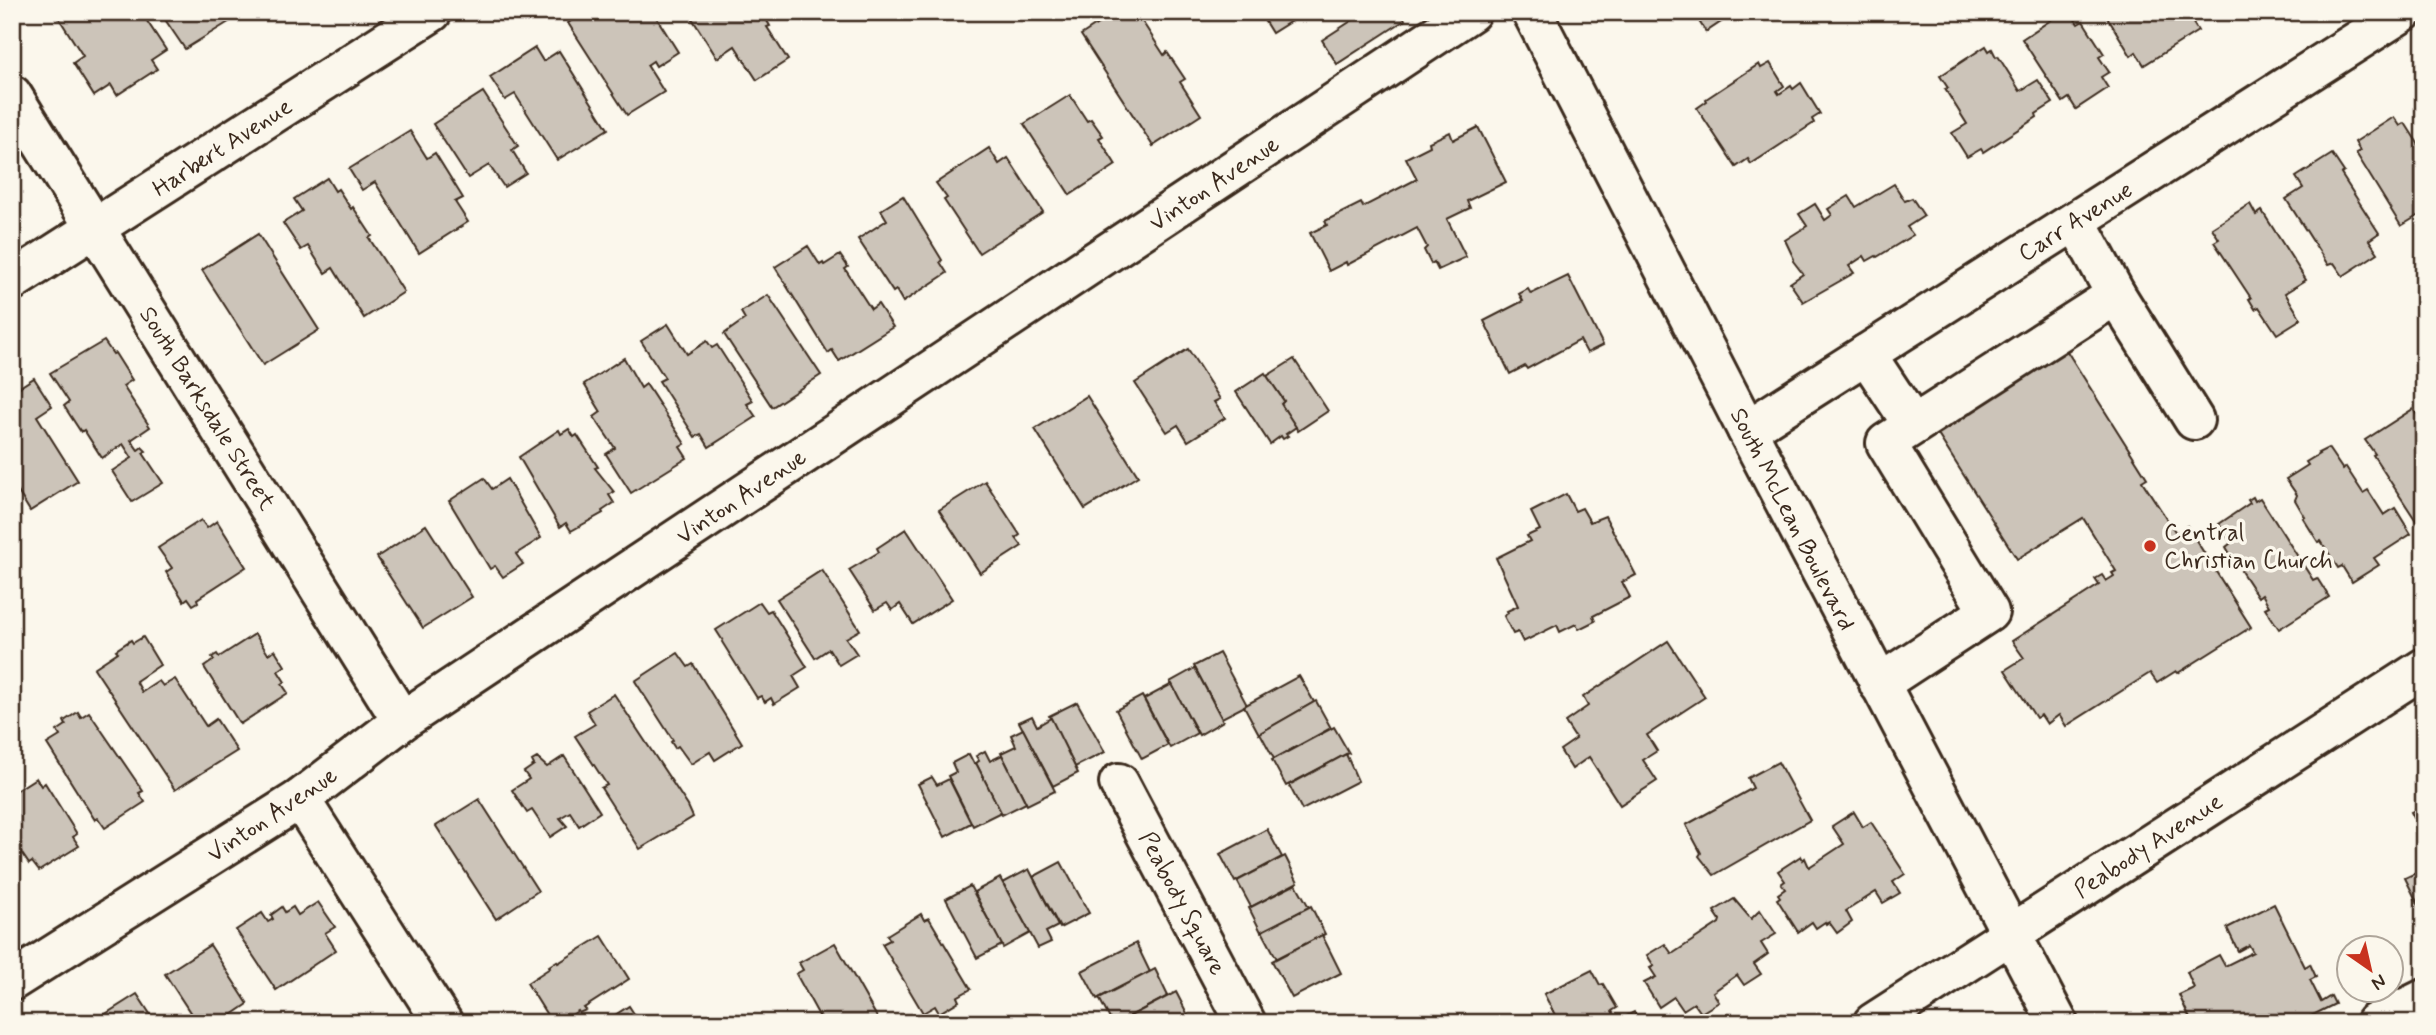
<svg xmlns="http://www.w3.org/2000/svg" width="2436" height="1035" viewBox="0 0 2436 1035" font-family="Mynerve,sans-serif">
<style>
.building{fill:#ccc4b9;stroke:#3b2a1e;stroke-width:2}
.lines{fill:none;stroke-linecap:round;stroke-linejoin:round}
.minor-casing{stroke:#3b2a1e;stroke-width:44}
.major-casing{stroke:#3b2a1e;stroke-width:44}
.minor{stroke:#fbf7ec;stroke-width:38}
.major{stroke:#fbf7ec;stroke-width:38}
.poi-dot{fill:#c8321e;stroke:#fbf7ec;stroke-width:2.5}
.labels{text-anchor:middle;stroke-width:7;stroke-linejoin:round;paint-order:stroke}
.street-label{font-size:24px;fill:#3b2a1e;stroke:#fbf7ec}
.poi-label{font-size:24px;fill:#3b2a1e;stroke:#fbf7ec;text-anchor:start}
</style>
<rect width="100%" height="100%" fill="#fbf7ec"/>
<filter id="ink" filterUnits="userSpaceOnUse"><feTurbulence type="fractalNoise" baseFrequency=".0143" numOctaves="2"/><feDisplacementMap in="SourceGraphic" scale="14" xChannelSelector="R" yChannelSelector="G"/><feConvolveMatrix kernelMatrix="1 2 1 2 8 2 1 2 1" color-interpolation-filters="sRGB"/></filter>
<g filter="url(#ink)">
<g class="building">
<path d="M55,12h86l25,38 -15,10 6,9 -40,26 -6,-10 -17,11 -21,-33 10,-7z"/>
<path d="M245,12l-60,37 -19,-28 12,-9z"/>
<path d="M584,12h15l1,3 4,-3h49l25,40 -22,14 -3,-5 -6,4 17,27 -37,23 -59,-92z"/>
<path d="M688,12h74l8,14 -3,1 21,33 -31,20 -22,-34 -18,12z"/>
<path d="M1116,12h20l28,43 3,-3 18,27 -5,3 21,33 -48,31 -72,-111z"/>
<path d="M1259,12h33l4,6 -24,15z"/>
<path d="M1365,12h36l4,8 -68,44 -15,-24z"/>
<path d="M1693,12h43l-30,20z"/>
<path d="M2063,12h7l8,12 5,-3 21,33 -5,3 10,15 -8,5 7,11 -32,21 -7,-11 -6,4 -41,-63z"/>
<path d="M2104,12h65l5,7 12,-7 12,19 -54,34 -8,-13 -5,4z"/>
<path d="M1986,46l3,5 3,-2 4,8 2,-1 22,35 18,-11 15,23 -17,11 1,3 -54,35 -2,-3 -14,8 -15,-24 15,-9 -22,-35 3,-1 -8,-12z"/>
<path d="M535,48l8,13 16,-10 49,78 -51,31 -42,-66 -10,6 -15,-23z"/>
<path d="M1770,63l14,23 -7,5 2,3 12,-8 2,3 8,-6 19,31 -8,5 2,4 -63,41 -3,-5 -12,8 -39,-59 10,-7 -1,-2 53,-35 2,4z"/>
<path d="M483,92l35,54 -6,4 14,23 -22,14 -15,-22 -21,13 -35,-54z"/>
<path d="M1070,95l17,26 4,-2 12,17 -4,2 17,27 -46,30 -46,-71z"/>
<path d="M2394,117l6,9 5,-3 19,30v59l-23,14 -45,-73 4,-2 -5,-9z"/>
<path d="M1478,127l28,55 -39,19 3,7 -23,11 19,38 -28,13 -4,-8 -3,2 -7,-14 3,-3 -10,-19 -70,37 -1,-3 -17,9 -19,-38 17,-8 -2,-4 36,-18 2,4 54,-28 -11,-21 24,-12 -1,-4 21,-10 3,8z"/>
<path d="M410,131l17,27 8,-5 28,45 -8,4 13,20 -49,31 -44,-71 -13,8 -13,-21z"/>
<path d="M989,148l10,16 9,-6 35,54 -64,41 -35,-53 3,-2 -11,-15z"/>
<path d="M2332,154l12,18 -3,2 38,59 -10,7 9,13 -35,23 -9,-13 -6,2 -42,-66 17,-11 -7,-11z"/>
<path d="M327,178l8,13 3,-2 13,20 2,-2 19,29 -3,2 35,54 -40,26 -31,-50 -8,5 -17,-27 -7,4 -18,-27 19,-12 -8,-12z"/>
<path d="M1894,184l11,17 7,-3 12,18 -17,11 6,8 -36,22 -1,-1 -9,5 -3,-5 -15,10 5,7 -51,29 -13,-19 13,-9 -10,-13 1,-2 -9,-19 22,-14 -8,-12 16,-10 10,16 7,-5 -4,-6 21,-13 7,11z"/>
<path d="M903,196l39,64 -2,2 7,11 -44,29 -7,-12 -3,2 -35,-53 29,-19 -6,-10z"/>
<path d="M2250,204l6,11 6,-4 44,69 -21,13 16,26 -24,15 -18,-27 -4,2 -6,-10 2,-1 -37,-56 5,-3 -7,-11z"/>
<path d="M258,234l61,96 -56,35 -61,-95z"/>
<path d="M808,246l12,19 3,-2 1,2 16,-10 8,12 -3,2 26,40 7,-5 15,23 -54,34 -7,-11 -4,3 -53,-86z"/>
<path d="M1568,276l35,69 -16,8 -7,-13 -53,29 -2,-3 -15,8 -26,-53 39,-20 -4,-7 9,-5 3,5z"/>
<path d="M768,295l53,80 -49,32 -48,-73 21,-15 -4,-7z"/>
<path d="M668,324l19,30 20,-13 5,7 5,-3 36,56 -6,3 9,13 -47,30 -8,-13 -6,3 -36,-56 6,-3 -24,-37z"/>
<path d="M104,341l9,13 2,-1 17,27 -9,6 27,41 -19,13 7,10 4,-3 4,4 -3,2 20,30 -31,19 -20,-31 20,-13 -9,-14 -21,14 -18,-28 -3,2 -17,-26 5,-4 -19,-29z"/>
<path d="M2065,348l82,130 -5,3 34,52 11,-7 64,101 -73,46 -2,-2 -19,12 -7,-10 -84,53 -7,-11 -12,9 -6,-9 -5,3 -31,-48 19,-12 -12,-17 87,-56 -4,-6 7,-4 4,6 8,-5 -2,-3 4,-2 -33,-53 -66,41 -82,-129z"/>
<path d="M1188,349l32,50 -6,3 11,16 -37,23 -10,-16 -11,7 -32,-49z"/>
<path d="M624,358l17,30 5,-4 39,60 -5,3 7,11 -56,35 -25,-39 9,-6 -21,-31 7,-5 -17,-28z"/>
<path d="M1294,359l34,52 -30,20 -17,-27 3,-3 -17,-25z"/>
<path d="M1265,373l19,28 -3,3 15,23 -10,7 2,2 -5,3 -2,-3 -11,8 -34,-52z"/>
<path d="M34,378l18,28 -15,10 41,65 -48,30 -18,-29v-90z"/>
<path d="M1087,396l51,80 -53,33 -50,-80z"/>
<path d="M2413,409l11,17v107l-51,-78 2,-1 -10,-14z"/>
<path d="M569,429l5,8 3,-2 21,32 -3,1 19,24 -5,3 5,8 -12,8 1,2 -32,18 -5,-8 -6,4 -41,-70 40,-27 2,4z"/>
<path d="M2328,448l15,22 3,-3 17,26 5,-3 16,25 11,-7 16,26 -37,24 5,7 -27,17 -10,-16 -4,2 -17,-27 -3,1 -15,-24 2,-1 -10,-17 2,-5 -11,-16 22,-14 -2,-3 13,-8 -1,-1z"/>
<path d="M484,478l8,11 15,-10 34,59 -25,16 7,10 -20,13 -8,-11 -5,3 -41,-68z"/>
<path d="M985,481l35,54 -4,3 6,8 -42,27 -41,-63z"/>
<path d="M1566,494l9,17 7,-3 8,14 15,-6 31,59 -14,7 8,15 -37,19 2,5 -16,8 -3,-5 -16,8 -3,-7 -34,17 -5,-10 -5,2 -9,-18 4,-3 -1,-2 11,-5 -22,-48 34,-17 -3,-5 13,-6 -9,-18z"/>
<path d="M2253,497l2,4 5,-3 53,82 4,-2 12,19 -50,32 -14,-21 4,-2 -7,-12 -4,3 -17,-26 5,-3 -8,-12 -5,3 -7,-12 5,-4 -12,-19 31,-21 -2,-3z"/>
<path d="M201,520l6,8 10,-7 29,46 -49,32 1,3 -5,3 -5,-7 -4,3 -12,-19 -6,-10 6,-4 -14,-20z"/>
<path d="M426,525l46,72 -49,31 -46,-71z"/>
<path d="M906,529l46,70 -39,25 -13,-20 -8,6 -5,-7 -12,7 -26,-40 30,-18 -2,-4z"/>
<path d="M822,570l38,60 -14,8 11,16 -18,11 -10,-16 -14,9 -38,-59z"/>
<path d="M760,602l7,10 4,-2 36,57 -14,9 7,12 -26,16 -3,-6 -6,4 -4,-6 -4,2 -35,-56 1,-1 -7,-11z"/>
<path d="M255,634l13,20 7,-4 10,16 -7,5 7,11 -3,2 6,9 -48,31 -36,-57 10,-7 -2,-3 5,-3 2,3z"/>
<path d="M143,637l17,28 -24,16 6,11 17,-11 4,5 12,-7 31,47 10,-7 21,32 -62,39 -81,-122 24,-16 -2,-2 15,-10 2,3z"/>
<path d="M1668,641l37,56 -58,38 10,16 -14,9 14,21 -37,24 -31,-48 -17,12 -12,-19 16,-11 -11,-17 23,-16 -5,-9z"/>
<path d="M678,653l10,14 5,-3 49,79 -27,17 -5,-8 -19,12 -13,-18 -3,2 -4,-6 2,-2 -38,-59z"/>
<path d="M1219,653l28,52 -25,13 -28,-52z"/>
<path d="M1195,668l28,53 -24,14 -29,-53z"/>
<path d="M1299,676l15,26 -55,32 -15,-28z"/>
<path d="M1172,684l25,49 -27,15 -26,-49z"/>
<path d="M614,694l74,112 5,11 -53,32 -39,-61 6,-3 -32,-49 20,-12 -8,-13z"/>
<path d="M1142,696l26,49 -26,14 -26,-49z"/>
<path d="M1316,701l15,27 -57,31 -14,-26z"/>
<path d="M1077,702l28,50 -30,15 -26,-51z"/>
<path d="M78,712l3,5 8,-5 54,79 -4,2 6,9 -40,26 -7,-10 -3,2 -48,-76 13,-8 -3,-5 9,-6 -2,-4z"/>
<path d="M1032,716l5,10 14,-8 27,55 -25,13 -34,-64z"/>
<path d="M1334,727l15,26 -63,33 -14,-26z"/>
<path d="M1023,729l32,62 -28,14 -26,-52 15,-7 -5,-11z"/>
<path d="M985,751l5,10 12,-6 24,48 -24,12 -26,-52 3,-2 -3,-5z"/>
<path d="M969,754l5,10 2,-1 25,49 -28,14 -25,-50 8,-4 -4,-9z"/>
<path d="M1346,754l12,27 -56,29 -13,-25z"/>
<path d="M564,756l36,56 -21,14 -9,-14 -10,6 7,8 -17,11 -18,-27 -5,3 -15,-23 17,-11 -5,-7 10,-7 -2,-4 5,-3 10,9z"/>
<path d="M1778,762l32,58 -96,55 -15,-19 2,-3 -15,-28 67,-37 -5,-10z"/>
<path d="M932,777l5,8 12,-6 22,44 -26,14 -27,-53z"/>
<path d="M36,778l5,8 4,-3 32,51 -4,3 6,9 -40,25 -7,-9 -3,2 -17,-25v-50l2,3z"/>
<path d="M479,799l59,92 -42,28 -60,-93z"/>
<path d="M2424,806v31l-13,-25z"/>
<path d="M1854,812l9,15 8,-5 34,52 -12,8 7,11 -17,10 -7,-11 -30,19 6,11 -15,11 -8,-11 -3,2 -1,-2 -9,6 -4,-6 -14,10 -21,-33 3,-2 -2,-3 7,-5 -4,-5 4,-3 -7,-10 23,-15 2,4 2,-2 4,9 35,-23 -12,-18z"/>
<path d="M1267,829l15,28 -47,25 -15,-28z"/>
<path d="M1285,856l13,26 -47,25 -14,-26z"/>
<path d="M1061,862l28,51 -29,15 -27,-51z"/>
<path d="M1029,869l29,57 -12,6 5,10 -13,6 -35,-65z"/>
<path d="M2424,869v47l-19,-38z"/>
<path d="M1000,878l30,55 -27,15 -29,-56z"/>
<path d="M1296,884l13,23 -48,25 -12,-24z"/>
<path d="M970,886l32,59 -25,13 -31,-59z"/>
<path d="M1734,899l17,20 9,-9 16,24 -15,9 7,11 -14,10 7,10 -17,11 -7,-10 -24,17 6,10 -18,11 -7,-10 -11,7 -9,-13 -15,10 -15,-24 12,-6 -6,-9 4,-2 -7,-11 18,-11 7,10 47,-31 1,-3 -6,-9z"/>
<path d="M318,902l17,25 -10,6 11,17 -60,40 -40,-60 26,-17 6,9 5,-3 -2,-4 11,-8 3,5 8,-5 5,8z"/>
<path d="M2274,904l31,63 5,-3 6,13 -6,3 11,22 10,-6 4,8 -38,19h-105l-13,-28 15,-7 -7,-16 32,-17 6,11 28,-14 -4,-7 -11,6 -11,-23z"/>
<path d="M1311,906l14,28 -48,25 -15,-28z"/>
<path d="M921,914l3,6 5,-2 42,71 -14,8 2,4 -20,12 -4,-7 -12,7 -41,-69 8,-4 -3,-5z"/>
<path d="M1322,935l19,38 -49,25 -20,-37z"/>
<path d="M602,936l27,43 -45,29 2,2 -7,3 -1,-2 -19,12h-7l-25,-40 23,-15 -1,-2 8,-5 1,2z"/>
<path d="M835,943l43,76 -7,4h-48l-27,-49 7,-4 -4,-7z"/>
<path d="M1136,943l14,29 -53,27 -15,-28z"/>
<path d="M210,945l38,59 -28,19h-23l-32,-49z"/>
<path d="M1155,969l13,27 -51,27h-5l-13,-25z"/>
<path d="M1592,970l8,15 3,-1 14,24 -5,3 5,10 17,-9 6,11h-94l10,-6 -12,-23z"/>
<path d="M1176,992l14,27 -9,4h-64z"/>
<path d="M137,994l19,29h-62l-1,-1z"/>
<path d="M629,1006l11,17h-37z"/>
</g>
<g class="lines">
<g class="minor-casing">
<g id="minor">
<path d="M12,95l390,626"/>
<path d="M12,281l420,-269"/>
<path d="M2116,295l78,125"/>
<path d="M1866,354l47,71"/>
<path d="M1747,430l656,-418"/>
<path d="M1879,684l110,-72 -103,-169 230,-148 -40,-74"/>
<path d="M1119,783l127,240"/>
<path d="M300,799l143,224"/>
<path d="M12,981l288,-182 102,-78 1069,-709"/>
<path d="M2375,1023l49,-24"/>
</g>
</g>
<g class="major-casing">
<g id="major">
<path d="M1532,12l215,418 311,593"/>
<path d="M1873,1023l551,-355"/>
</g>
</g>
<use href="#minor" class="minor"/>
<use href="#major" class="major"/>
</g>
</g>
<circle class="poi-dot" cx="2150" cy="546" r="7"/>
<g class="labels">
<g class="street-label">
<text transform="translate(222 147) rotate(-33)" y="8">Harbert Avenue</text>
<text transform="translate(1214 183) rotate(-34)" y="8">Vinton Avenue</text>
<text transform="translate(2075 221) rotate(-32)" y="8">Carr Avenue</text>
<text transform="translate(208 408) rotate(58)" y="8">South Barksdale Street</text>
<text transform="translate(741 496) rotate(-34)" y="8">Vinton Avenue</text>
<text transform="translate(1793 519) rotate(63)" y="8">South McLean Boulevard</text>
<text transform="translate(272 814) rotate(-34)" y="8">Vinton Avenue</text>
<text transform="translate(2148 845) rotate(-33)" y="8">Peabody Avenue</text>
<text transform="translate(1183 903) rotate(62)" y="8">Peabody Square</text>
</g>
<g class="poi-label">
<text x="2164" y="540">Central<tspan x="2164" dy="28">Christian Church</tspan></text>
</g>
</g>
<rect width="2436" height="1035" fill="none" stroke="#fbf7ec" stroke-width="42"/>
<rect x="21" y="21" width="2394" height="993" fill="none" stroke="#3b2a1e" stroke-width="2.5" filter="url(#ink)"/>
<g transform="translate(2370 969) rotate(146)"><circle r="33" fill="#fbf7ec" stroke="#aea59a" stroke-width="2"/>
<path d="M0-5L12 26L0 18L-12 26Z" fill="#c8321e"/>
<text y="-10" font-size="19" font-weight="bold" text-anchor="middle" fill="#3b2a1e">N</text>
</g>
</svg>
